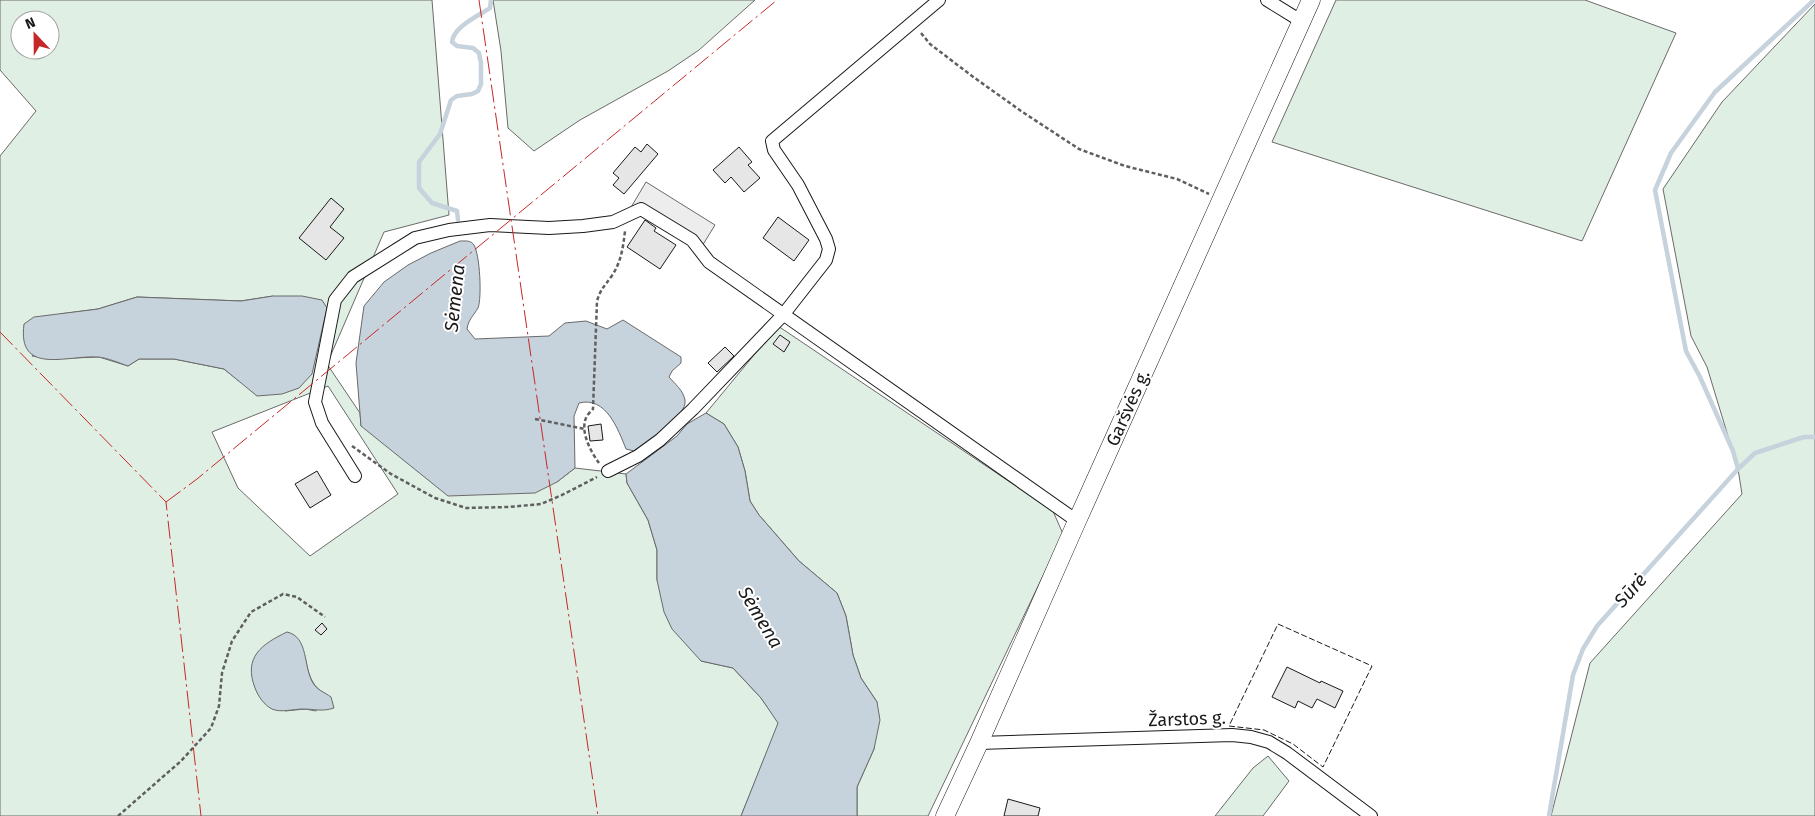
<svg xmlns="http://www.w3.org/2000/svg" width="1815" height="816" viewBox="0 0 1815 816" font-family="'Fira Sans',sans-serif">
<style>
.green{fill:#e0efe3;stroke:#6a6a6a;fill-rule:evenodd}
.parking{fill:#ededed;stroke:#6a6a6a}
.water{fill:#c6d2dc;stroke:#6a6a6a}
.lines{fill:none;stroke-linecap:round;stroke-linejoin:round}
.stream{stroke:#c6d2dc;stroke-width:4.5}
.building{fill:#e6e6e6;stroke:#1a1a1a}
.street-casing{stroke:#1a1a1a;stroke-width:14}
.secondary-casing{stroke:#1a1a1a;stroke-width:19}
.path{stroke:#5f5f5f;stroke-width:2.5;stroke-dasharray:4 2.5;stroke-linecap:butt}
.street{stroke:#fff;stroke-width:12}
.secondary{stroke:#fff;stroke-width:18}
.fence{stroke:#1a1a1a;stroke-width:1;stroke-dasharray:6 2.5;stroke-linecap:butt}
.power{stroke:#c62828;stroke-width:1;stroke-dasharray:18 4 2.5 4;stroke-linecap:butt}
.labels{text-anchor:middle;stroke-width:4;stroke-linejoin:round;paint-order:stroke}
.street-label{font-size:18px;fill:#1a1a1a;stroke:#fff}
.water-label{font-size:19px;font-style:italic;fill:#1a1a1a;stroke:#fff}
</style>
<rect width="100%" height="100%" fill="#fff"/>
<g class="green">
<path d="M0,0h432l17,215 -65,17 -57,132 33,49 1,13 196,56 18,-14 51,6 1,9 21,37 9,30v30l44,81 32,7 28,30 18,25 -38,93h-741v-660l36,-45 -36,-41zM20,20h30v30h-30zM273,296l-34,85 -15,-12 -50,-10h-35l-11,7 -29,-9 -50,2 -17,-3 28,-42 38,-5 39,-12 104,4zM328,386l70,108 -88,62 -72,-68 -26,-56zM305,657c3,15 6,30 21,37l-10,17 -11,-2 -20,2z"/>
<path d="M493,0h262l-56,50 -31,21 -88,49 -46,31 -26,-23 -7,-77z"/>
<path d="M1336,0h249l91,33 -94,208 -310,-99z"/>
<path d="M1815,4v812h-264l39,-153 152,-169 -4,-25 -31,-102 -16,-31 -28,-147 59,-87z"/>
<path d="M778,326l275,185 10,23 -135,282h-71v-29l17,-38 3,-47 -16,-24 -8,-23 -7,-39 -9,-23 -38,-32 -40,-46 -9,-14 -5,-30 -7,-24 -14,-23 -18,-11z"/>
<path d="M1268,756l21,25 -26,35h-48l38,-48z"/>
</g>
<path class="parking" d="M646,182l69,43 -16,26 -69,-42z"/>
<g class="water">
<path d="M460,241c5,0 11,-1 14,4 6,10 8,53 4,63 -4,7 -10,12 -11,21l8,10 74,-3 16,-13 21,-2 21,8 16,-9 58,37v6l-9,8 -3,6c6,7 14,13 16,23 3,16 -39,42 -51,51l-8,-2c-8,-20 -20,-53 -47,-46l-5,13 1,52 -18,14 -22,11 -87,3 -87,-70 -5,-63 8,-57 20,-24 24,-17 23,-12z"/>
<path d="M273,296h29l20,4 5,8 -15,66 -13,14 -17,6 -25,2 -33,-27 -50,-10h-35l-11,7c-9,-3 -20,-8 -30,-9 -31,-2 -81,19 -74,-33l10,-7 64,-8 39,-12 104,4z"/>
<path d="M706,413l18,11 14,23 7,24 5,30 9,14 40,46 38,32 9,23 7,39 8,23 16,24 3,18 -6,29 -17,38v29h-116l37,-93 -17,-25 -28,-30 -32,-7 -29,-32 -8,-17 -7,-32v-30l-9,-30 -21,-37 -1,-9 51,-38 10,-12z"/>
<path d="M287,632c22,5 16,35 26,51 4,7 11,9 18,14l3,11c-12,4 -20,1 -31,1 -10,0 -22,4 -31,0 -8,-4 -14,-13 -17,-21 -12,-31 7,-44 32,-56z"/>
</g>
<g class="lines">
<g class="stream">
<path d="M458,220l-1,-9 -25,-8 -13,-15v-26l21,-28 11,-34 6,-4 15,-2 6,-3 3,-7v-21l-2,-10 -6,-5 -16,-2 -5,-4c1,-15 26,-26 38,-34l1,-8"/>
<path d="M1738,469l-5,-18 -33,-74 -14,-26 -31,-161 16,-37 44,-61 99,-92"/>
<path d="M1549,816l24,-141 10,-26 14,-23 141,-157 17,-16 49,-16h11"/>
</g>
</g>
<g class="building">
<path d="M647,144l11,10 -34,40 -11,-9 6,-7 -6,-5 22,-26 6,5z"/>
<path d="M739,147l13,15 -4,3 12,13 -16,14 -13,-15 -6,6 -12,-13z"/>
<path d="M331,198l13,11 -14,18 14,11 -18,22 -27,-22z"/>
<path d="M778,217l31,23 -15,21 -31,-23z"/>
<path d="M645,220l11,8 -2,3 22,14 -16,24 -33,-22z"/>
<path d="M780,335l10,7 -6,10 -11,-8z"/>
<path d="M725,347l9,9 -17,16 -9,-9z"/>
<path d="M601,424l2,16 -13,1 -2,-15z"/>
<path d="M317,471l14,24 -21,13 -15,-24z"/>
<path d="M322,623l5,6 -6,6 -6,-5z"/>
<path d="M1287,667l33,16 1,-2 22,10 -8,17 -18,-9 -5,9 -14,-7 -3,7 -23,-11z"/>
<path d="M1008,799l32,9 -2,8h-34z"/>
</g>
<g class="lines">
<g class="street-casing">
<g id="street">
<path d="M1267,0l34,21"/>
<path d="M608,471l30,-15 22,-16 33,-31 90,-94 43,-55 3,-11 -3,-10 -28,-54 -24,-35 -2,-9 167,-141"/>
<path d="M355,476l-33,-53 -7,-21 20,-102 18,-23 62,-39 34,-8 41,-5 59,3 34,-2 30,-4 28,-13 51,31 17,22 368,259"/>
<path d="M979,743l253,-8 19,2 18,5 18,11 84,63"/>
</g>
</g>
<g class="secondary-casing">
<path id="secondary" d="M945,816l34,-73 98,-222 234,-521"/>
</g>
<g class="path">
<path d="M921,33l9,11 42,32 49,35 58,38 46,17 52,13 32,15"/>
<path d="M535,419l50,10"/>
<path d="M352,446l39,28 44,24 31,10 43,-1 32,-3 21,-9 35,-18"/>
<path d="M599,463c-8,-11 -19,-31 -13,-45 1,-3 5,-7 7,-9l4,-108c4,-13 7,-14 14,-24 10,-14 12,-29 14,-46"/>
<path d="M118,816l63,-55 30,-33 8,-22 3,-33 10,-32 19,-29 32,-18 14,3 28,20"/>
</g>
<use href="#street" class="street"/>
<use href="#secondary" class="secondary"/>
<path class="fence" d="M1278,624l94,42 -49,101 -30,-23 -29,-14 -35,-4z"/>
<g class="power">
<path d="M479,0l119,816"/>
<path d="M0,332l166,170 35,314"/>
<path d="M166,502l31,-23 580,-479"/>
</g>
</g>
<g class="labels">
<g class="street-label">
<text transform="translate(1128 408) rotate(-66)" y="6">Garšvės g.</text>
<text transform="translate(1187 719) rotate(-2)" y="6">Žarstos g.</text>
</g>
<g class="water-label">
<text transform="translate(454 298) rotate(-84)" y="7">Sėmena</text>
<text transform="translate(1630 590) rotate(-48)" y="7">Sūrė</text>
<text transform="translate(761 617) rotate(59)" y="7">Sėmena</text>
</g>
</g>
<g transform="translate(35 35) rotate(338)"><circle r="24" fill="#ffffff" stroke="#a3a3a3"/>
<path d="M0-4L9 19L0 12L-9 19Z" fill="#c62828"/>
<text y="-8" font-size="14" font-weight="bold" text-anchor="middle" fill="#1a1a1a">N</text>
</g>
</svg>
